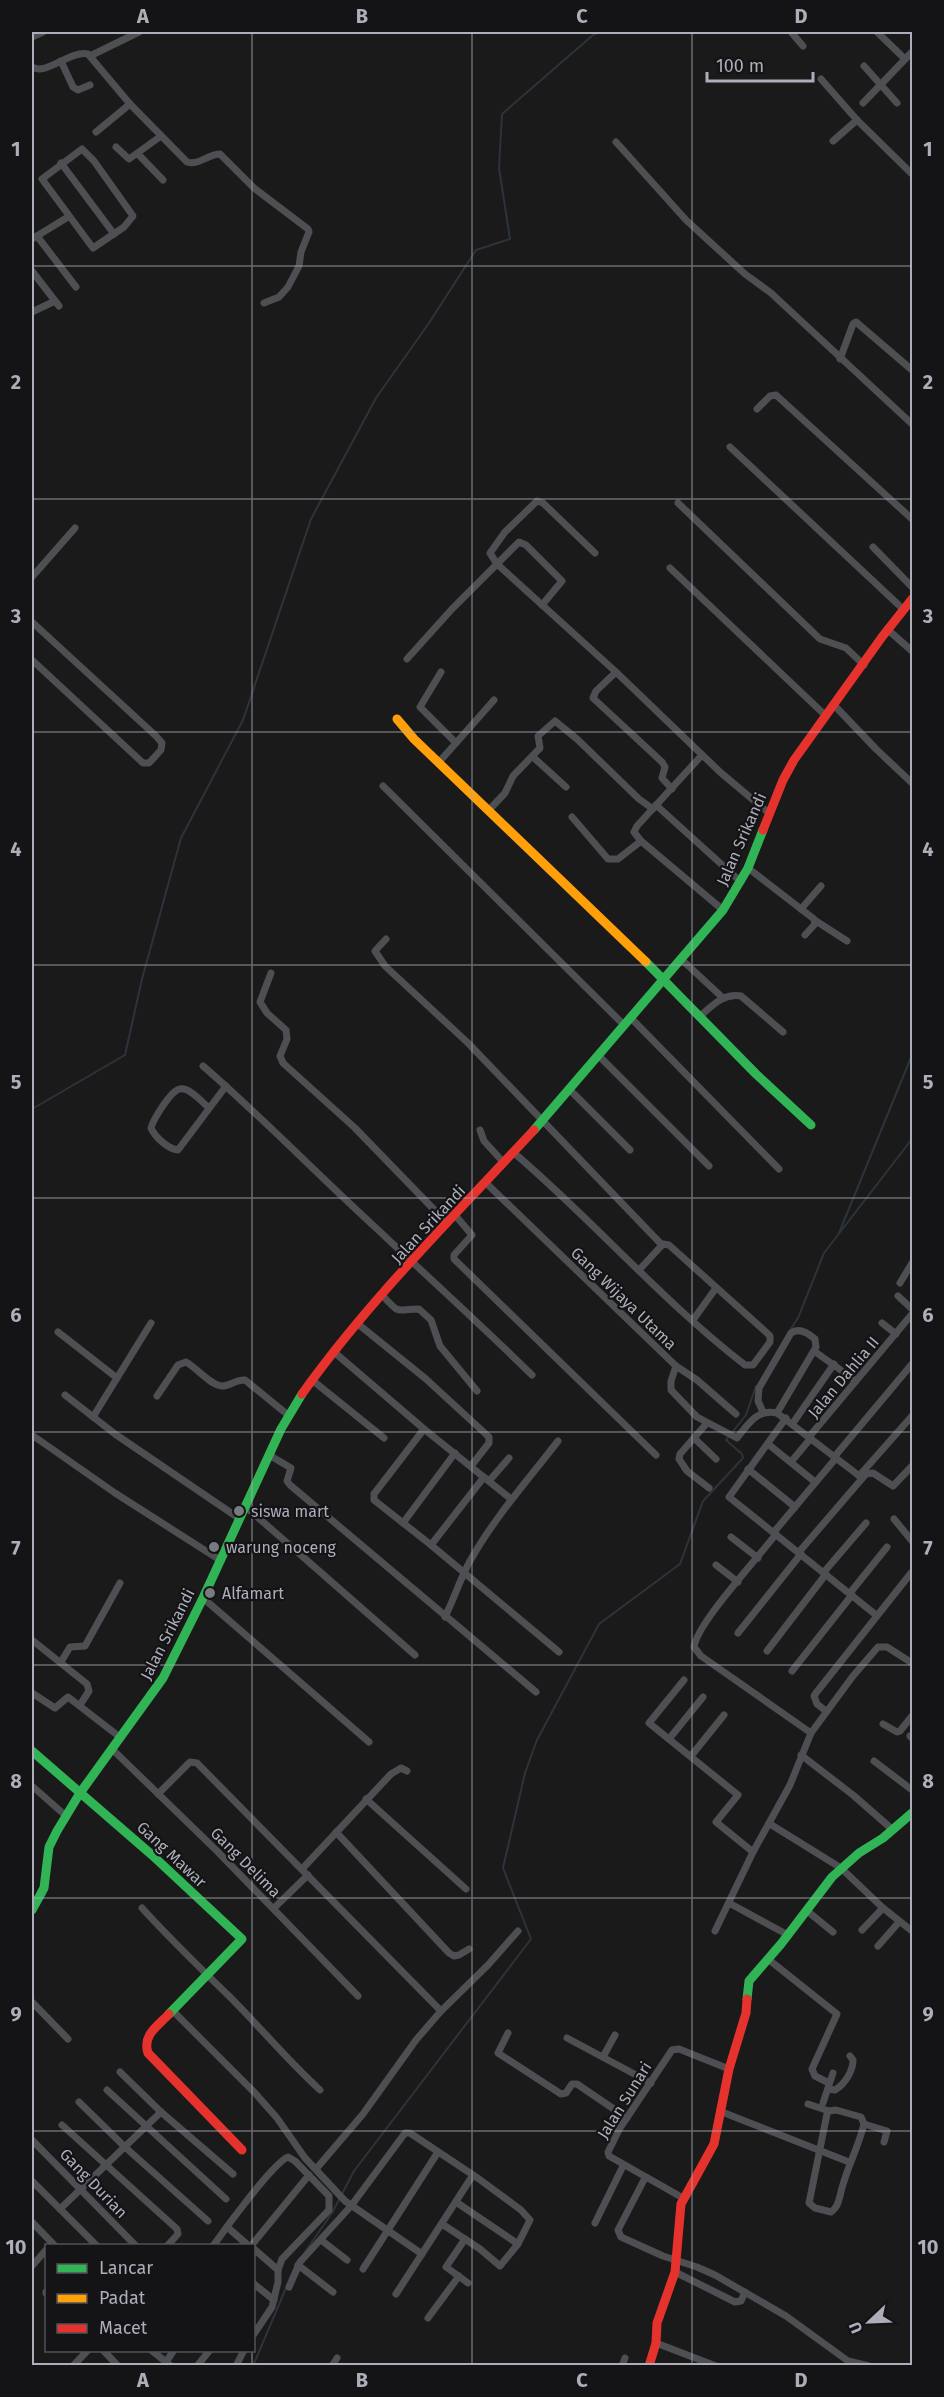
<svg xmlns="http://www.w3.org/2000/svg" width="944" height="2397" viewBox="0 0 944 2397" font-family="'Fira Sans',sans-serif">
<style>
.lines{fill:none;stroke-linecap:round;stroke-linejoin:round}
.stream{stroke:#2d333b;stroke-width:2}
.street{stroke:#4e4f52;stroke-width:7}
.fast{stroke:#30b455;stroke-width:9}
.slow{stroke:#ff9f0a;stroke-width:9}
.jam{stroke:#e5322d;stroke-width:9}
.grid{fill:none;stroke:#acaeb9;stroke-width:1.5;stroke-opacity:0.55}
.poi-dot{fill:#797a81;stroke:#141416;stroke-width:2}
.labels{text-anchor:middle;stroke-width:4.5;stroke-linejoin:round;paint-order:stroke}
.street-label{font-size:16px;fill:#acaeb9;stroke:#141416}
.poi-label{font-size:16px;fill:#acaeb9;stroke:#141416;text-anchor:start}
.neatline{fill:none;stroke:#acaeb9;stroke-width:2}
.grid-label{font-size:20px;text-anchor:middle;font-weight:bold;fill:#acaeb9}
</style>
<rect width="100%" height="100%" fill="#1a1a1a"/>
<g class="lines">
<g class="stream">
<path d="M32,1109l93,-54 17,-76 39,-141 62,-118 68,-201 65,-121 53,-75 47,-73 34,-11 -11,-71 3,-54 91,-79 8,-3"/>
<path d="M839,1233l73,-178"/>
<path d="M790,1330l8,-12 26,-65 88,-114"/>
<path d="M305,2252l27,-39 22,-42 177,-232 -28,-71 22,-95 12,-33 62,-116 81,-60 23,-63 40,-43 -1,-4 -16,-14 20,-25 10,-29"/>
<path d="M253,2366l33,-78"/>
</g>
<g class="street">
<path d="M791,32l12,14"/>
<path d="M877,32l28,27"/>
<path d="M32,37l11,-5"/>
<path d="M90,56l49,-24"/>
<path d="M61,61l12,26 5,3 12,-5"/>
<path d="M864,66l33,37"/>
<path d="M32,67c14,9 38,-17 56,-13l42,50 57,58c11,4 21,-8 33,-8l34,34 54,41 1,3 -8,20 -2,14 -11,21 -9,10 -15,6"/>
<path d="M821,79l36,41 55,54"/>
<path d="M863,103l49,-51"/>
<path d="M96,132l34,-28"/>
<path d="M833,141l24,-21"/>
<path d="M616,142l70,78 59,54 26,19 141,131"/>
<path d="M116,147l13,12 32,-23"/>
<path d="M82,149l12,12 39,55 -9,11 -31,21 -51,-69z"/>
<path d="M138,154l25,26"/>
<path d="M61,163l53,71"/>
<path d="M37,236l39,51"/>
<path d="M32,239l36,-22"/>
<path d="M32,271l27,35"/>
<path d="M32,312l23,-11"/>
<path d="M840,359l13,-35 3,-2 56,48"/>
<path d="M757,409l13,-13 6,-1 136,124"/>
<path d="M730,447l173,162"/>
<path d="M678,503l142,136 26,9 18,17"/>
<path d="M873,547l39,40"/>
<path d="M595,553l-52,-50 -6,-2 -32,31 -15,21 7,11 119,108"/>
<path d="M670,568l156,148"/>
<path d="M32,577l43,-49"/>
<path d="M32,622l124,114 6,7 -1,7 -12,13h-6l-111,-103"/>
<path d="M887,629l25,22"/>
<path d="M407,659l45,-50 67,-67 7,3 36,36 -20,24"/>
<path d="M834,705l42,44 36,34"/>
<path d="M456,743l38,-43"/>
<path d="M533,757l33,30"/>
<path d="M439,762l17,-19 -36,-36 21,-35"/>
<path d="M383,786l241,239"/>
<path d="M672,789l-10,-11 3,-11 -3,-5 -69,-64 3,-7 20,-19 104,100 50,42"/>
<path d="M656,805l85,77"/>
<path d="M489,810l16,-17 8,-17 27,-28 -2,-12 17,-15 22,18 62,60 14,10"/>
<path d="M572,817l36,42h10l23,-18 82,69"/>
<path d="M641,841l-7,-9 3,-6 65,-71"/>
<path d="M748,868l66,51 1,5 -10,11"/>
<path d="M801,909l20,-23"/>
<path d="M816,921l31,20"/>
<path d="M386,939l-11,12 10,15 83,77 194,202"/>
<path d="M681,959l42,39"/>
<path d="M271,973l-11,29 7,11 19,17 1,9 -7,17 3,7 72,65 92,95"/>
<path d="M630,1017l149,152"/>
<path d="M699,1017c13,-11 24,-24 42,-21l42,36"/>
<path d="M598,1055l111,111"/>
<path d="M203,1066c60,52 115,109 173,162 52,49 105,97 156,147"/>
<path d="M569,1089l61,61"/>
<path d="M208,1107c-7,-6 -19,-20 -28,-18 -9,1 -27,31 -29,39 4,9 17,21 27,22l48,-64"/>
<path d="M480,1130l4,11 20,22"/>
<path d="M513,1152c80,68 149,149 232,213h8l17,-23v-6l-3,-3 -98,-88 -6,-1 -24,26"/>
<path d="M486,1183l190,183 -5,15v9l26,27 40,21c12,-15 20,-29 40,-25l85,65"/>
<path d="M455,1215l17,20 -18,20v4l202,196"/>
<path d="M900,1283l12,-20"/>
<path d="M383,1296c18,20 13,13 36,13l12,11 9,26 37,45"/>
<path d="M898,1296l14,13"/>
<path d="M693,1320l23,-32"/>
<path d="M882,1323l14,11"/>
<path d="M358,1324l68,55 63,58v6l-18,23"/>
<path d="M58,1332l59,46"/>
<path d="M814,1351l42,30"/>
<path d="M334,1352l90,77 87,70"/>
<path d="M676,1366l21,14 39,34"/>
<path d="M312,1380l72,58"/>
<path d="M65,1395l50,39 125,85"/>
<path d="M157,1396l21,-31 8,-3c11,6 24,23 36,24 8,0 15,-7 23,-6l43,35"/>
<path d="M763,1412l-5,-11 1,-13 32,-55c8,-6 17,0 24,6l1,8 -39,66"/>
<path d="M93,1417l58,-94"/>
<path d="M786,1418l-57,79 147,118"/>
<path d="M707,1423l-27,31 -1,5 8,12 22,17"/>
<path d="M793,1423l41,-59"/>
<path d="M424,1429l-50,65v6l57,45 128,107"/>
<path d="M32,1435l83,58 105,67"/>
<path d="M809,1437l103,-123"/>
<path d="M695,1439l21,20"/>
<path d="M768,1444l47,38"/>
<path d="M269,1455l22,13 -4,13 3,4 246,207"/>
<path d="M835,1456l77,-92"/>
<path d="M791,1462l20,-24"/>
<path d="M748,1469l47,38"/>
<path d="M859,1476l53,-60"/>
<path d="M489,1481l20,-23"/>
<path d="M246,1507l169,148"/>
<path d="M894,1519l18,22"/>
<path d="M403,1523l52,-70"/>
<path d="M774,1532l62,-74"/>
<path d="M776,1534c-18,24 -79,89 -82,113l7,9 110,77"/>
<path d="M731,1537l27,21"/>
<path d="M431,1545l53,-68"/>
<path d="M799,1552l67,-78 7,-1 20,13 19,-20"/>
<path d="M716,1565l22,17"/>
<path d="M824,1572l42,-49"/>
<path d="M850,1593l37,-46"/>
<path d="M203,1598l166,144"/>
<path d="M445,1617c9,-18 15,-38 25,-56 24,-43 58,-81 88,-120"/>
<path d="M738,1633l63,-79"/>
<path d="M32,1640l55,44 2,7 -9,14"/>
<path d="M767,1651l59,-77"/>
<path d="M61,1662l9,-15 15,-1 35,-63"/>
<path d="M792,1671l60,-76"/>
<path d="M684,1680l-35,43 89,72 -22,27 37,30"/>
<path d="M32,1693l23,15 13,-11 53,41"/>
<path d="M826,1711l-9,-7 -3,-8 2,-3 95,-120"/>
<path d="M883,1724l14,8 3,-1 12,-15"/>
<path d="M910,1736l2,2"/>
<path d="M669,1739l34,-42"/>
<path d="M112,1749l105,102 141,145"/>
<path d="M801,1755l52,40 40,35"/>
<path d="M691,1756l33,-41"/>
<path d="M874,1761l38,29"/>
<path d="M32,1786l34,30"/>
<path d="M158,1794l32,-32 7,1 244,248"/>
<path d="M366,1799l100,90"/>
<path d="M770,1824l71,44 42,40 29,23"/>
<path d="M336,1832l113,121 5,3 5,-1 10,-6"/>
<path d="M302,1869l89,-95 10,-6 6,3"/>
<path d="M729,1903l59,32"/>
<path d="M142,1908c28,31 58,60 88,89 31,31 58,64 90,93"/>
<path d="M274,1908l34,-33"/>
<path d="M806,1910l27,22"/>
<path d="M862,1930l21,-22"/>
<path d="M715,1931l38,-79 37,-67 21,-52 42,-57 25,-29h9l25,16"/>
<path d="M878,1946l21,-24"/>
<path d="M768,1959l69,55 -25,55 3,7 14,7"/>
<path d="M32,2002l36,37"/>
<path d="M173,2011l82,82 22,25 28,40 40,43 77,53"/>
<path d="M508,2033l-10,20 63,41 5,-1 6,-9h5l50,34"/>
<path d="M567,2038l84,45"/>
<path d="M603,2057l12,-22"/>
<path d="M120,2072l41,40 72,62"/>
<path d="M828,2089l7,1c10,-6 18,-19 18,-30l-3,-4"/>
<path d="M107,2090l119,109"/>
<path d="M79,2102l47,46 82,73"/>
<path d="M823,2103l10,-30"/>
<path d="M808,2104l21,7"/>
<path d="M836,2110l25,7 3,7c-6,25 -19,47 -24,72 -2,7 -3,12 -9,16l-16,-4 -6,-5 18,-89 2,-3z"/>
<path d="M722,2112l127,50"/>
<path d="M864,2124l23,7 -3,11"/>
<path d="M62,2125l115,104 1,5 -11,12"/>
<path d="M32,2140l104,106"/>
<path d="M316,2169l47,-55 53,-74 25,-29 47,-46 30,-34"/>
<path d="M645,2178l-27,52 3,7 42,19 34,11 18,8 71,41 62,45 21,5"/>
<path d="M32,2181l65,65"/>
<path d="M683,2198l-74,-42 -1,-4 12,-24 52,-78 7,-1 50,20"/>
<path d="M456,2202l62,42"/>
<path d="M60,2209l101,-97"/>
<path d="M32,2222l23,24"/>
<path d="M595,2223l28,-57"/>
<path d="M227,2227l22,19"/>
<path d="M465,2239l-19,28 22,16"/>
<path d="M321,2240l26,20"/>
<path d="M213,2246c12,-17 60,-83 75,-89l7,4 34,35v14l-47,49 -4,11v12l-6,25 -18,27"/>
<path d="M251,2246l58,-71"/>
<path d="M254,2249l24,21"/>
<path d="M298,2265l35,27"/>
<path d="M32,2266l14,-16"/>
<path d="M363,2269l75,-117"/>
<path d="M675,2272l60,30 6,-1 4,-9"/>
<path d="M254,2284l20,16"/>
<path d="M289,2287l11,-25 51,-56 54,-73h5l69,46 42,31 9,10 -12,24 -18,22 -20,-17 -38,-25"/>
<path d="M46,2292v1"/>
<path d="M396,2294l77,-119"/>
<path d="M428,2318l31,-42"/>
<path d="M656,2343l60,23"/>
<path d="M103,2350l15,16"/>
<path d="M151,2350l20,16"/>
<path d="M166,2362l8,-12"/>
<path d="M73,2366l15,-16"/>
<path d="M197,2366l13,-16"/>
<path d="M236,2366l8,-16"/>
<path d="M332,2366l5,-8"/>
<path d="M622,2366l3,-8"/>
</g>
<g class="fast">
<path d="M646,962l110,112 55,51"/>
<path d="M534,1130l189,-220 25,-42 15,-38"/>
<path d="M32,1751l120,104 90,84 -73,75"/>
<path d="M32,1910l12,-22 5,-41 8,-16 23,-38 83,-115 40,-80 78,-169 21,-35"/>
<path d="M747,1999l2,-18 32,-37 51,-67 27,-24 24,-15 29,-25"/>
</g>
<path class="slow" d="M397,719l17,20 232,223"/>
<g class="jam">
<path d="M763,830l20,-50 11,-20 88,-123 30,-38"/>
<path d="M302,1394c68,-95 153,-179 232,-264"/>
<path d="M169,2014c-11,12 -27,21 -21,39l94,97"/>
<path d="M649,2366l7,-23 1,-20 18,-51 6,-68 33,-60 15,-75 17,-56 1,-14"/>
</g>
</g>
<path class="grid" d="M252,32v2214M472,32v2334M692,32v2334M32,266h880M32,499h880M32,732h880M32,965h880M32,1198h880M32,1432h880M32,1665h880M32,1898h880M32,2131h880M252,2350v16"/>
<g class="poi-dot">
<circle cx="239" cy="1511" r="6"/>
<circle cx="214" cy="1547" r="6"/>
<circle cx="210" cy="1593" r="6"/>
</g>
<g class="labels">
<g class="street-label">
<text transform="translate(741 839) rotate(-66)" y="6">Jalan Srikandi</text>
<text transform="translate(428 1224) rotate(-47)" y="6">Jalan Srikandi</text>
<text transform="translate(624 1298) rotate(44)" y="6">Gang Wijaya Utama</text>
<text transform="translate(843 1377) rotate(-50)" y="6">Jalan Dahlia II</text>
<text transform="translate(167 1634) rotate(-63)" y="6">Jalan Srikandi</text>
<text transform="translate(172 1854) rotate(43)" y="6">Gang Mawar</text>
<text transform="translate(246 1862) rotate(45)" y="6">Gang Delima</text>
<text transform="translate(624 2100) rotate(-58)" y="6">Jalan Sunari</text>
<text transform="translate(94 2183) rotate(46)" y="6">Gang Durian</text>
</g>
<g class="poi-label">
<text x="251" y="1517">siswa mart</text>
<text x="226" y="1553">warung noceng</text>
<text x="222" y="1599">Alfamart</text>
</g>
</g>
<rect width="944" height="2397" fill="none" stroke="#141416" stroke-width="66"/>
<rect x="45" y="2244" width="210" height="108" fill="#141416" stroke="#515257" stroke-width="1.5"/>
<rect x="57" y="2264" width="30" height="9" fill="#30b455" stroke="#515257" stroke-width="1.5"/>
<text x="99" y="2274" font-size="18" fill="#acaeb9">Lancar</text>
<rect x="57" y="2294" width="30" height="9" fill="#ff9f0a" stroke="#515257" stroke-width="1.5"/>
<text x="99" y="2304" font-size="18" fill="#acaeb9">Padat</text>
<rect x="57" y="2324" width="30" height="9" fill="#e5322d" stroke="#515257" stroke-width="1.5"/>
<text x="99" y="2334" font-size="18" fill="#acaeb9">Macet</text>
<g transform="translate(869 2322) rotate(247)" stroke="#141416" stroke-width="4.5" paint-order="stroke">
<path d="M0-4.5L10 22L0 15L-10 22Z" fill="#acaeb9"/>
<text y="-9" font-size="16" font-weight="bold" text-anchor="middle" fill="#acaeb9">U</text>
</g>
<path d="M707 72v9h106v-9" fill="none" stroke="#acaeb9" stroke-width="3"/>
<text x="716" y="72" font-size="18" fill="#acaeb9" stroke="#141416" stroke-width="4.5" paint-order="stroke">100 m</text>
<rect x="33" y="33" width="878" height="2331" class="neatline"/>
<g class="grid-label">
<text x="143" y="23">A</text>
<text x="362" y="23">B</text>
<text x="582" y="23">C</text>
<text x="801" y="23">D</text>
<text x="16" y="156">1</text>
<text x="928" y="156">1</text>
<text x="16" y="389">2</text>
<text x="928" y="389">2</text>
<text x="16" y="623">3</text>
<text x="928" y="623">3</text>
<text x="16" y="856">4</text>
<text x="928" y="856">4</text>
<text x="16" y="1089">5</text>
<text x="928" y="1089">5</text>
<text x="16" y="1322">6</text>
<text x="928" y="1322">6</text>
<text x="16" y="1555">7</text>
<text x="928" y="1555">7</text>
<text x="16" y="1788">8</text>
<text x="928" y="1788">8</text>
<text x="16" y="2021">9</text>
<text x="928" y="2021">9</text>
<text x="16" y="2254">10</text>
<text x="928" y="2254">10</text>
<text x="143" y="2387">A</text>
<text x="362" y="2387">B</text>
<text x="582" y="2387">C</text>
<text x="801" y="2387">D</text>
</g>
</svg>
